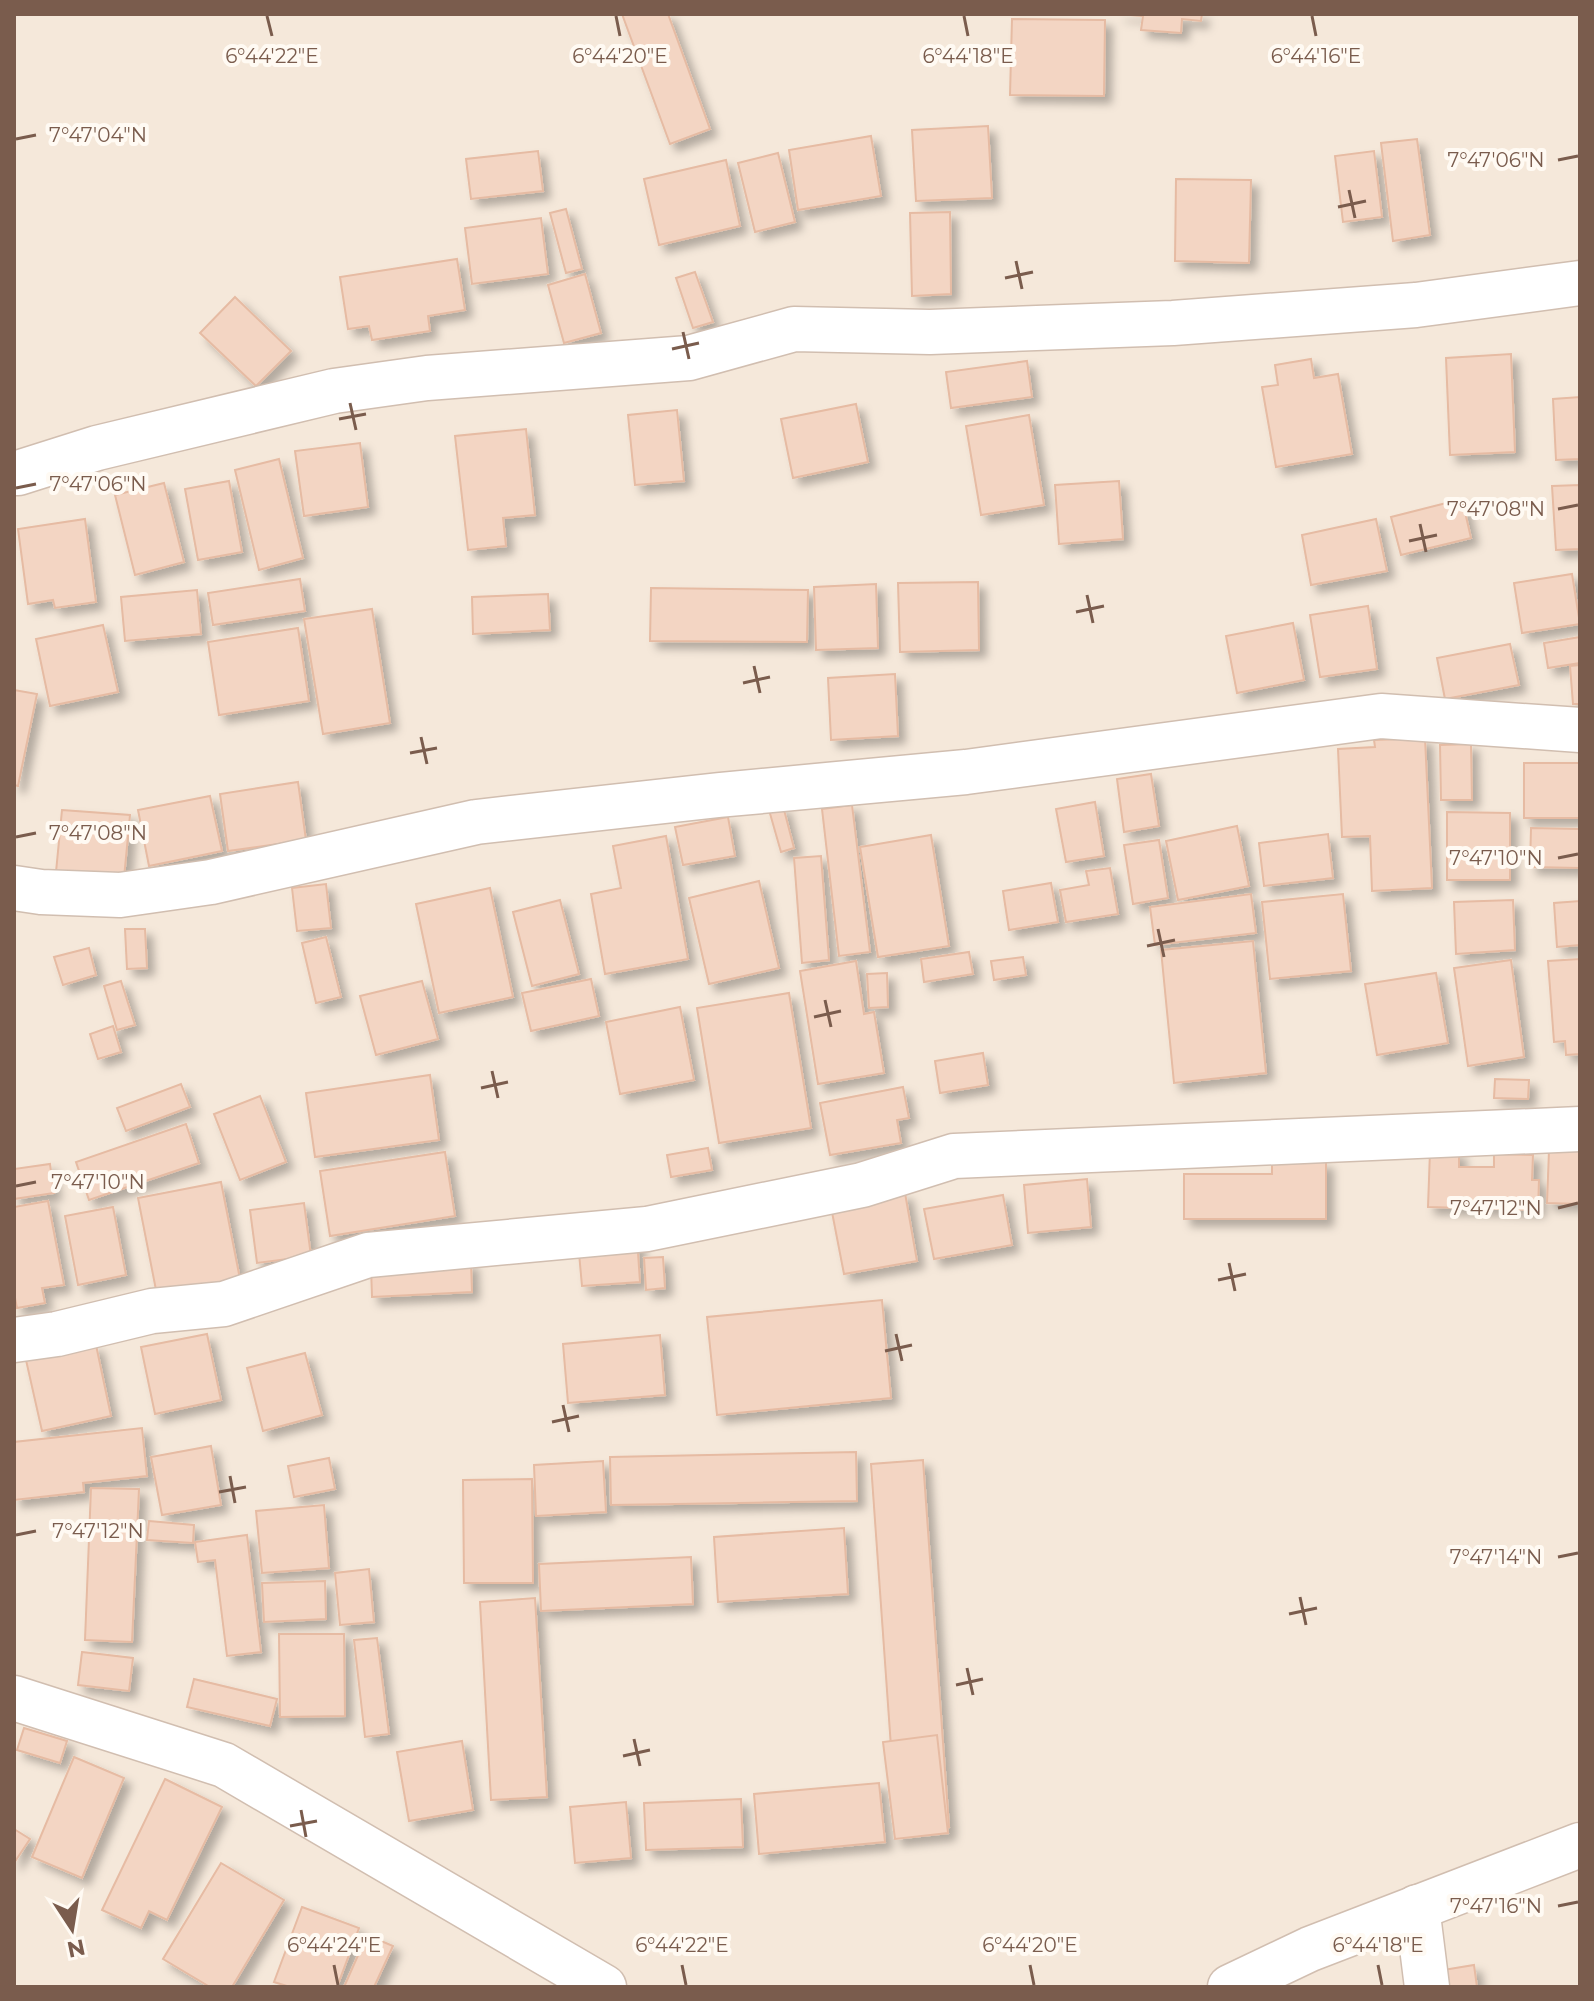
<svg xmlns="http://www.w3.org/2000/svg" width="1594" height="2001" viewBox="0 0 1594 2001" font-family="Montserrat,sans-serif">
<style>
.residential{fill:#f5e8da}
.building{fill:#f3d5c3;stroke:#e6bba3;stroke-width:2;filter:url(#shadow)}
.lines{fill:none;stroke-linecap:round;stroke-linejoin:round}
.minor-casing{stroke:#d1beb0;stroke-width:47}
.minor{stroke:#fff;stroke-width:44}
.ticks{fill:none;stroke:#7a5c4d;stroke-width:3}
.ticks-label{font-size:20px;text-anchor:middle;fill:#7a5c4d;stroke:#fffaf3;stroke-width:8;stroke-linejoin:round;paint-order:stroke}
</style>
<defs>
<filter id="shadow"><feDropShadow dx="7" dy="7" stdDeviation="4" flood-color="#0004"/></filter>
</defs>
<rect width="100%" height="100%" fill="#fdf6ec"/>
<rect class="residential" x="14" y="14" width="1566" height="1973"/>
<g class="building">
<path d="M622,14h46l42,115 -40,15z"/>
<path d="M1117,14h85l-1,7 -19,-2 -1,14 -40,-3 2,-14z"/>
<path d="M1012,19l93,1 -1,76 -94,-1z"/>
<path d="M988,126l4,72 -76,3 -4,-71z"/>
<path d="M871,136l10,60 -83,14 -9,-60z"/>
<path d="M1417,139l13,96 -37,6 -12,-98z"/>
<path d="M538,151l5,40 -72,8 -5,-40z"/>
<path d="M1374,151l8,66 -39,5 -8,-66z"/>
<path d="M778,153l17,69 -40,10 -17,-69z"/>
<path d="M726,160l14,66 -81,19 -15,-66z"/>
<path d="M1176,179l75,1 -2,83 -74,-2z"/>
<path d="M566,209l16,60 -16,4 -16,-60z"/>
<path d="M950,212l1,82 -39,2 -2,-83z"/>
<path d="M541,218l7,56 -76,10 -7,-56z"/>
<path d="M457,259l8,51 -37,6 2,15 -58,9 -3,-14 -21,3 -8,-52z"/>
<path d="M695,272l18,50 -20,6 -17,-50z"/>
<path d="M585,274l16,59 -37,10 -16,-58z"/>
<path d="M235,297l56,54 -35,35 -56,-53z"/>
<path d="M1511,354l4,98 -65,3 -4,-97z"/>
<path d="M1311,359l3,19 24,-4 14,80 -76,13 -14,-80 16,-2 -3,-20z"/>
<path d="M1027,361l5,36 -81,11 -5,-36z"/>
<path d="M1580,397v62l-24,1 -3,-61z"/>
<path d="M856,404l12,58 -75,16 -12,-59z"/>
<path d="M677,410l7,71 -49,4 -7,-70z"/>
<path d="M1029,415l15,90 -63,10 -15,-89z"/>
<path d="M526,429l9,86 -32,3 3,28 -38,4 -13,-114z"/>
<path d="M360,443l8,64 -64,9 -9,-65z"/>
<path d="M279,459l24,99 -44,12 -24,-100z"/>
<path d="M229,481l13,71 -44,8 -13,-71z"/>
<path d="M1119,481l4,58 -64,5 -4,-59z"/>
<path d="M164,483l20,79 -49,13 -20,-80z"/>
<path d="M1580,485v64l-24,1 -4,-64z"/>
<path d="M1462,499l9,39 -70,17 -10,-38z"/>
<path d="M85,519l11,83 -41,6 -2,-8 -25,4 -10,-75z"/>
<path d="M1376,519l11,52 -76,14 -9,-50z"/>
<path d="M1572,574l8,50 -58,9 -8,-50z"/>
<path d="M300,579l5,32 -92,14 -5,-32z"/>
<path d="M978,582l1,68 -79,2 -2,-69z"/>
<path d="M876,584l2,64 -62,2 -2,-63z"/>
<path d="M651,588l157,2 -1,52 -157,-1z"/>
<path d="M197,590l4,44 -76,7 -4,-44z"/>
<path d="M548,594l2,36 -77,4 -1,-37z"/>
<path d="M1368,606l9,63 -57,8 -10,-62z"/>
<path d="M372,609l18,114 -67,11 -19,-115z"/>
<path d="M1293,623l11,57 -67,13 -11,-57z"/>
<path d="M103,625l15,67 -68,14 -14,-67z"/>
<path d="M298,628l11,73 -90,14 -11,-73z"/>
<path d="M1580,637v26l-32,5 -4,-25z"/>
<path d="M1510,644l9,41 -74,14 -8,-41z"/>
<path d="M1580,665v39h-7l-3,-38z"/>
<path d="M895,674l3,62 -67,4 -3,-62z"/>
<path d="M14,690l23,4 -19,92 -4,-1z"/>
<path d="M1425,738l7,150 -60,3 -2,-55 -28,1 -4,-88 37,-2 -1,-7z"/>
<path d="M1471,744l1,56h-31l-1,-55z"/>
<rect x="1524" y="763" width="56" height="55"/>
<path d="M1151,774l8,52 -35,6 -7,-53z"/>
<path d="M298,782l8,58 -78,11 -8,-57z"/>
<path d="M210,796l12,55 -73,15 -11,-56z"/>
<path d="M1095,802l9,54 -38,6 -10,-53z"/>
<path d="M852,805l18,147 -31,4 -17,-147z"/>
<path d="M783,806l11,42 -13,4 -12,-42z"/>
<path d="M62,810l68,5 -6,63 -68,-6z"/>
<path d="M1447,812l63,1v67h-63z"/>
<path d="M728,817l7,39 -52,9 -8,-38z"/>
<path d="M1237,826l12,60 -71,14 -12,-59z"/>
<path d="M1531,828l49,1v39l-50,-1z"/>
<path d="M1328,834l5,44 -69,8 -5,-43z"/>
<path d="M931,835l18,111 -71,11 -18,-110z"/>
<path d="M666,836l22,123 -83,15 -14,-80 30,-6 -8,-42z"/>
<path d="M1159,840l9,58 -35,6 -9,-59z"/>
<path d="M821,856l8,104 -27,3 -8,-105z"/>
<path d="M1110,868l8,46 -52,8 -6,-32 29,-5 -3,-14z"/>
<path d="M759,881l20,87 -70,16 -20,-86z"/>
<path d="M1051,883l7,39 -49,8 -6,-39z"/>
<path d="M326,884l5,44 -34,3 -5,-43z"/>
<path d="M490,888l23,109 -74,16 -23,-109z"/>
<path d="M1251,894l5,39 -101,12 -5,-38z"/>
<path d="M1343,894l8,77 -81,8 -8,-77z"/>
<path d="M560,900l19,74 -47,12 -19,-74z"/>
<path d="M1513,900l2,50 -59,4 -2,-52z"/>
<path d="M1580,901v44l-23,2 -3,-44z"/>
<path d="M125,929h20l2,39 -20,1z"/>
<path d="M326,937l15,60 -25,6 -14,-60z"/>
<path d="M1253,941l13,132 -92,10 -13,-133z"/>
<path d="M89,948l7,27 -33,10 -9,-28z"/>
<path d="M969,952l4,22 -49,8 -3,-23z"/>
<path d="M1023,957l3,18 -32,5 -3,-19z"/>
<path d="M1580,959v95l-14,1 -1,-14 -11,1 -6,-81z"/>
<path d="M1511,960l13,97 -56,9 -14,-98z"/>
<path d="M856,961l8,53 10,-2 10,61 -66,11 -18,-113z"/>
<path d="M887,973l1,34 -19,1 -2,-34z"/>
<path d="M1436,973l12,70 -71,12 -12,-71z"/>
<path d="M591,979l8,37 -68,15 -9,-38z"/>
<path d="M121,981l14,44 -18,5 -13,-44z"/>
<path d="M422,981l16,58 -62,16 -16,-59z"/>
<path d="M789,993l22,135 -92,15 -22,-135z"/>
<path d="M680,1007l14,73 -74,14 -14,-72z"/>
<path d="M113,1026l8,26 -23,7 -8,-25z"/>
<path d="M983,1053l5,32 -48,8 -5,-32z"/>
<path d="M430,1075l9,65 -124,17 -9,-64z"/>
<path d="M1495,1079l34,1 -1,19 -34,-1z"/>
<path d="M181,1084l9,23 -64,24 -9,-23z"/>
<path d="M903,1087l6,31 -12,2 4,23 -71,12 -10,-52z"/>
<path d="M260,1096l26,66 -46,18 -26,-66z"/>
<path d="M186,1124l13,39 -110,37 -13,-38z"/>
<path d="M708,1148l4,22 -41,7 -4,-22z"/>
<path d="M1549,1150l31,1v53l-33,-1z"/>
<path d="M1430,1151l29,1v15h35v-13l39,1 -1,25h7l-1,30 -110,-3z"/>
<path d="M445,1152l10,64 -125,20 -10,-65z"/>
<path d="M1272,1162h54v57h-142v-45h88z"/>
<path d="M50,1164l4,29 -40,6v-30z"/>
<path d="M1087,1179l4,48 -63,6 -4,-48z"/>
<path d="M221,1182l19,97 -83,16 -19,-97z"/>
<path d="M905,1193l12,68 -73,13 -13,-67z"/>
<path d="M1003,1195l9,50 -78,14 -10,-50z"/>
<path d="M48,1201l16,84 -22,3 3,15 -28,5 -3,-15v-86z"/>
<path d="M304,1203l7,53 -54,7 -7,-53z"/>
<path d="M113,1207l13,68 -48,10 -13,-69z"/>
<path d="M637,1238l3,44 -58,4 -4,-44z"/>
<path d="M663,1257l2,31 -19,2 -2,-32z"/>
<path d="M471,1262l1,30 -100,5 -1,-30z"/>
<path d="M882,1300l9,98 -174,17 -10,-98z"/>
<path d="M207,1334l14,66 -66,14 -14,-67z"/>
<path d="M660,1335l5,60 -97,8 -5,-59z"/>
<path d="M96,1345l15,71 -69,15 -16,-71z"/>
<path d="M305,1353l17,62 -59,16 -16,-63z"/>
<path d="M142,1428l5,48 -64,7 1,9 -70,8v-58z"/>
<path d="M211,1446l10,59 -59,10 -11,-58z"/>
<path d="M856,1452l1,49 -246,4 -1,-48z"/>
<path d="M329,1458l6,31 -41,8 -6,-31z"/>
<path d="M923,1460l26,367 -52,5 -26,-368z"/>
<path d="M603,1461l3,51 -70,4 -2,-51z"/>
<path d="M532,1479l1,104h-69l-1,-103z"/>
<path d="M91,1488l48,1 -7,153 -47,-2z"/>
<path d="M324,1505l5,63 -67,5 -6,-62z"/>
<path d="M149,1521l45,4 -1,18 -46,-3z"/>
<path d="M844,1528l4,66 -130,8 -4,-65z"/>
<path d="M247,1535l14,117 -34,4 -12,-96 -17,2 -3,-20z"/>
<path d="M691,1557l2,47 -152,7 -2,-47z"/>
<path d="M369,1569l5,53 -34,3 -5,-52z"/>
<path d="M325,1581l1,38 -62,3 -2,-39z"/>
<path d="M535,1598l12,199 -56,3 -11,-198z"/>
<path d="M279,1634h65l1,82 -65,1z"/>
<path d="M377,1638l12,96 -24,3 -11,-97z"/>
<path d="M82,1652l51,6 -4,33 -51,-6z"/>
<path d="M194,1679l83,20 -7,27 -83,-19z"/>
<path d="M24,1728l43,13 -7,22 -43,-13z"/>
<path d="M937,1735l11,98 -53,6 -12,-97z"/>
<path d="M462,1741l11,69 -64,11 -12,-69z"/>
<path d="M74,1757l50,21 -42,100 -50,-21z"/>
<path d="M165,1779l57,28 -55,113 -18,-9 -8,17 -39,-18z"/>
<path d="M879,1783l6,59 -126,12 -5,-60z"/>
<path d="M741,1799l2,48 -97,3 -2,-47z"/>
<path d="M626,1802l5,56 -56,5 -5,-56z"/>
<path d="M14,1829l16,10 -16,24z"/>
<path d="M221,1863l63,37 -52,87h-22l-47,-28z"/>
<path d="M302,1907l57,21 -22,59h-47l-16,-5z"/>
<path d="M367,1935l26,11 -19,41h-30z"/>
<path d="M1474,1965l3,22h-44l-2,-15z"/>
</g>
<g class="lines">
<g class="minor-casing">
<g id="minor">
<path d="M18,473l79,-25 237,-57 93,-13 262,-20 105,-29 136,3 243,-9 243,-18 164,-22"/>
<path d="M14,888l27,4 79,3 91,-13 265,-60 243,-27 247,-23 415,-56 199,14"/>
<path d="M14,1340l43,-6 95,-23 72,-7 144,-49 279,-26 215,-44 92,-29 626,-27"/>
<path d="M14,1698l210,67 380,222"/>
<path d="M1417,1907l10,80"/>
<path d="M1230,1987l80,-38 270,-104"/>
</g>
</g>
<use href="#minor" class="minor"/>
</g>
<path class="ticks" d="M267,16l5,20M616,16l4,20M964,16l4,20M1312,16l4,20M16,139l20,-4M1558,160l20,-4M1349,190l6,28M1338,207l28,-6M1016,261l6,28M1005,278l28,-6M683,332l6,27M672,349l27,-6M350,403l6,27M339,419l27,-5M16,488l20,-4M1558,509l20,-4M1420,524l6,28M1409,541l28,-6M1087,595l6,28M1076,612l28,-6M754,666l6,27M743,683l27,-6M421,737l6,27M410,753l27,-5M16,837l20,-4M1558,858l20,-4M1158,929l6,28M1147,946l28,-6M825,1000l6,27M814,1017l27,-6M492,1071l6,27M481,1088l27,-6M16,1186l20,-4M1558,1208l20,-5M1229,1263l6,28M1218,1280l28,-6M896,1334l6,27M885,1351l27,-6M563,1405l6,27M552,1422l27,-6M230,1476l5,27M219,1492l27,-5M16,1535l20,-4M1558,1557l20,-4M1300,1597l6,28M1289,1614l28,-6M967,1668l6,27M956,1685l27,-6M634,1739l6,27M623,1756l27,-6M301,1810l5,27M290,1826l27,-5M1558,1906l20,-4M334,1965l4,20M682,1965l4,20M1030,1965l4,20M1378,1965l4,20"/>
<g class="ticks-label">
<text x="272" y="63">6°44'22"E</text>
<text x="620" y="63">6°44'20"E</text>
<text x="968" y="63">6°44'18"E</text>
<text x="1316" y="63">6°44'16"E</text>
<text x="98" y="142">7°47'04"N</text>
<text x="1496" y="167">7°47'06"N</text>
<text x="98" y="491">7°47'06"N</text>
<text x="1496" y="516">7°47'08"N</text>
<text x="98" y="840">7°47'08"N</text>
<text x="1496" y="865">7°47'10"N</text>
<text x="98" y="1189">7°47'10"N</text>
<text x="1496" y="1215">7°47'12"N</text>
<text x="98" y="1538">7°47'12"N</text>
<text x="1496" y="1564">7°47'14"N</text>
<text x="1496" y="1913">7°47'16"N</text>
<text x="334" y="1952">6°44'24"E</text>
<text x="682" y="1952">6°44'22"E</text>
<text x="1030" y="1952">6°44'20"E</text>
<text x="1378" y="1952">6°44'18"E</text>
</g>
<rect width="1594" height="2001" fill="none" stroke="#7a5c4d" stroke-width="32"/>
<g transform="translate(72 1929) rotate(168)" stroke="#fffaf3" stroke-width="6" paint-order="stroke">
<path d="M0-6L14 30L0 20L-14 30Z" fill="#7a5c4d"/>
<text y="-12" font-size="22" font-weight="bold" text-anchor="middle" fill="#7a5c4d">N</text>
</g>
</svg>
